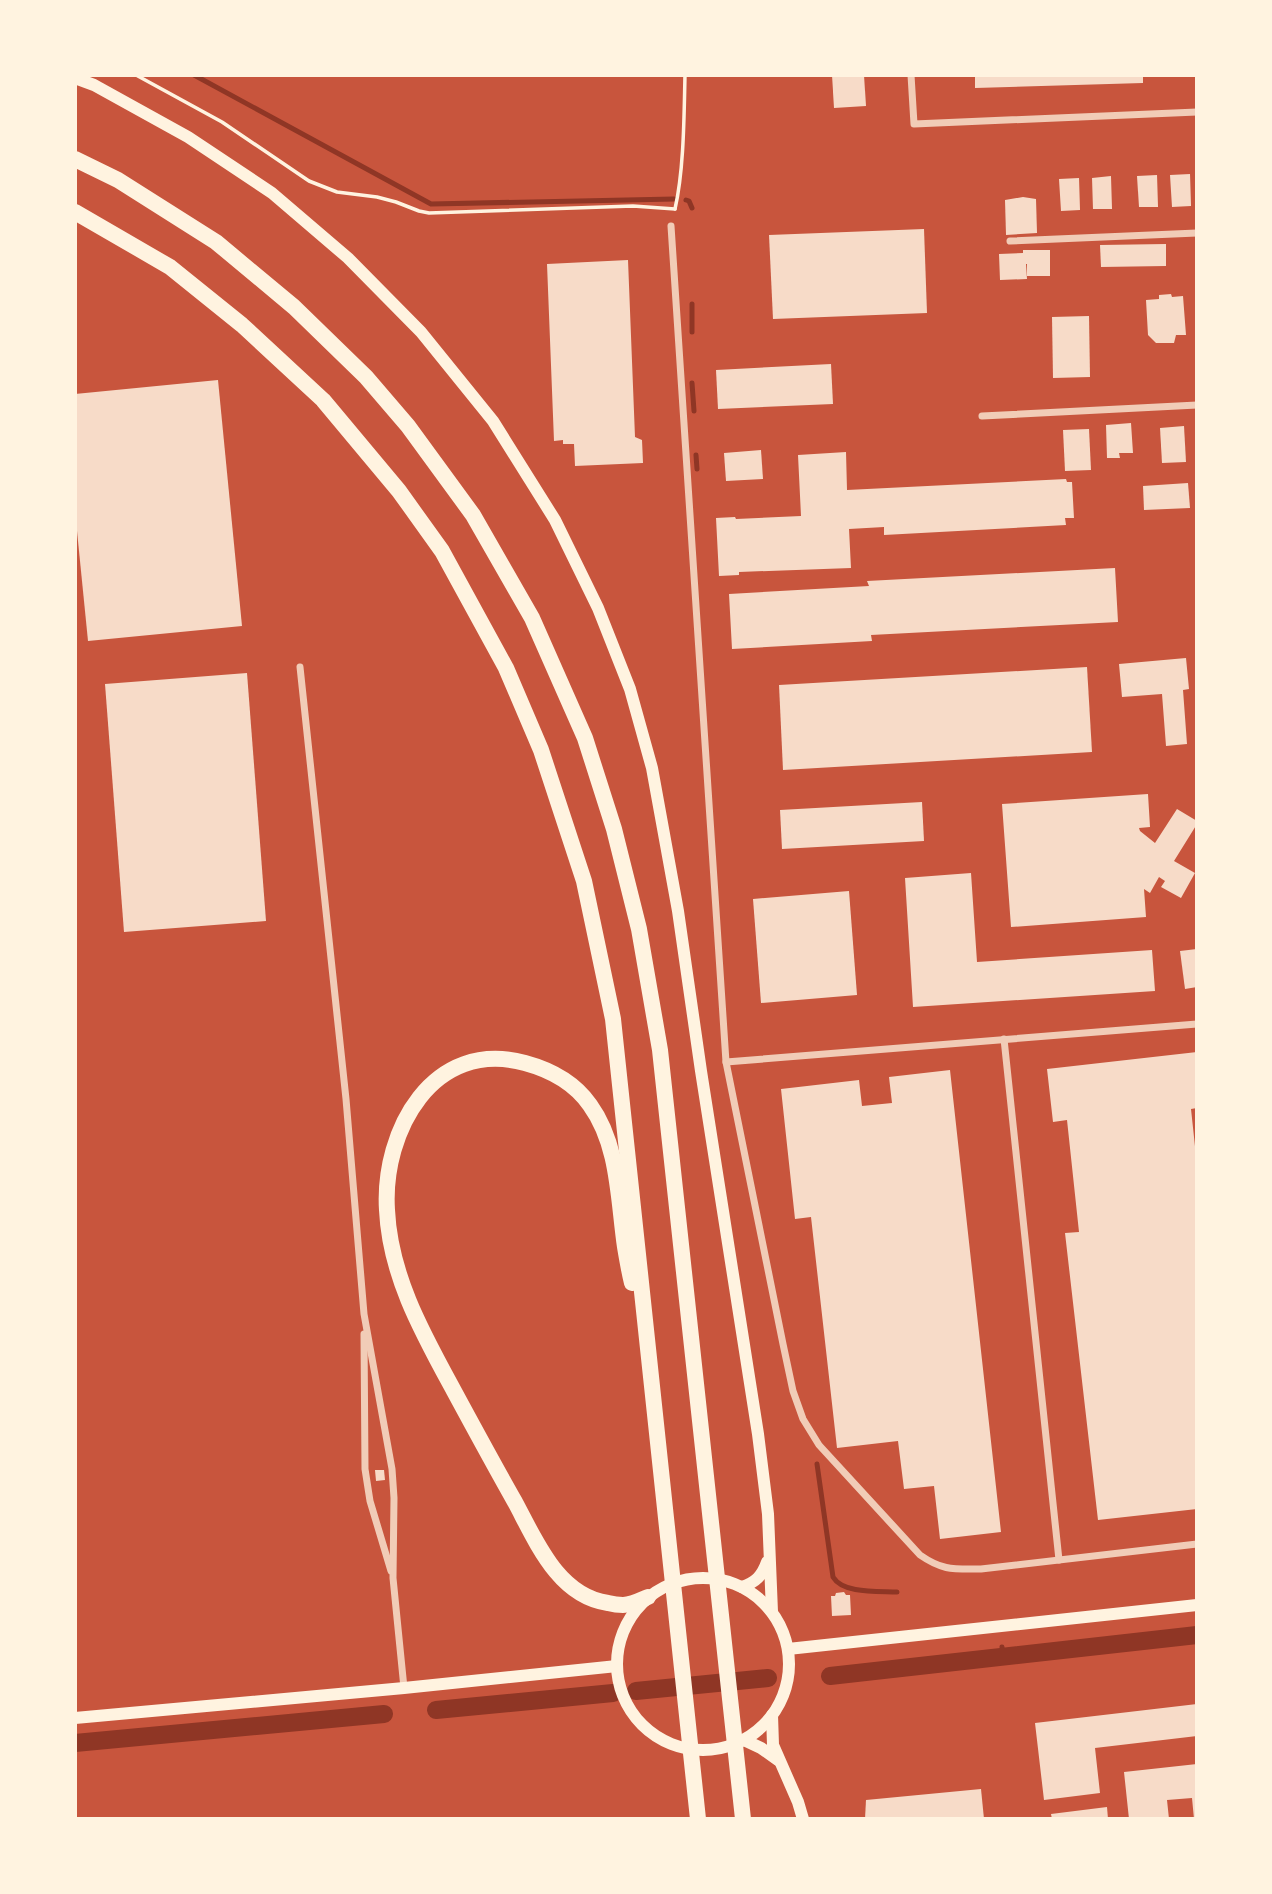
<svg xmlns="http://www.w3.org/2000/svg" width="1272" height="1894" viewBox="0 0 1272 1894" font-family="Barlow,sans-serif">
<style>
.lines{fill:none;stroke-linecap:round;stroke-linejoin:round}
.stream{stroke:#8f3625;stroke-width:5}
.canal{stroke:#8f3625;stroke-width:18}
.building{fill:#f7dbc8}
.path{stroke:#fff3e0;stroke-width:3.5}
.minor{stroke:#f1ccb7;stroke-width:7}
.secondary{stroke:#fff3e0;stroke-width:12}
.motorway{stroke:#fff3e0;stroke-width:16}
</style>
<rect width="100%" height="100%" fill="#c8553d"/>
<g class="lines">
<g class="stream">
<path d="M194,75l237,129 243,-5"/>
<path d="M686,200l3,1 3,7"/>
<path d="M692,304v28"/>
<path d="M692,383l2,28"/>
<path d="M696,455l1,14"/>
<path d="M817,1464l16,113c10,17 45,14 64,15"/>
<path d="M1002,1647l1,9"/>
</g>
<g class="canal">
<path d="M830,1676l367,-41"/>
<path d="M636,1691l132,-13"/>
<path d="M436,1710l177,-17"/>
<path d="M75,1743l309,-29"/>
</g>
</g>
<g class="building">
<path d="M832,75h32l2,31 -32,2z"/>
<path d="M975,75h168v8l-168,5z"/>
<path d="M1190,174l1,32 -19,1 -2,-32z"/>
<path d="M1157,175l1,32h-19l-2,-31z"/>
<path d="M1111,176l1,33h-19l-1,-31z"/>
<path d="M1079,178l1,32 -19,1 -2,-32z"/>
<path d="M1023,197l13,2 1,34 -31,2 -1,-35z"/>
<path d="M924,229l3,84 -154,6 -4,-84z"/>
<path d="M1166,244v22l-65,1 -1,-22z"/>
<path d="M1023,250h27v26h-23v-12h-1l1,15 -27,1 -1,-26 24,-1z"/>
<path d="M628,260l7,177 7,3 1,23 -68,3 -1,-22h-11v-4l-9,1 -7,-177z"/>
<path d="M1171,294l1,3 11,-1 3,39h-10l-2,8h-18l-8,-8 -2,-35 13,-1v-4z"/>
<path d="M1089,316l1,61 -37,1 -1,-61z"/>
<path d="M831,364l2,40 -115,5 -2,-39z"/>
<path d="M218,380l24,246 -154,15 -13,-130v-117z"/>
<path d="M1131,423l2,30h-14l1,5h-13l-1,-33z"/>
<path d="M1184,426l2,36 -24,1 -2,-35z"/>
<path d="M1089,429l2,41 -26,1 -2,-41z"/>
<path d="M761,450l2,29 -37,2 -2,-28z"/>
<path d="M846,452l1,38 219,-11 1,3h5l2,36h-9l1,7 -182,10v-8l-35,2 2,39 -112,4v3l-20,1 -3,-58 19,-1 1,2 65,-3 -3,-61z"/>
<path d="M1188,483l2,25 -46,2 -1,-24z"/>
<path d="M1115,568l3,54 -247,13 1,6 -140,8 -3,-55 140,-8 -2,-5z"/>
<path d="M1186,658l3,31 -6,1 4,54 -21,2 -4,-52 -40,3 -3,-33z"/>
<path d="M1087,667l5,85 -309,18 -4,-85z"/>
<path d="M247,673l19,248 -142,11 -19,-248z"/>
<path d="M1148,794l2,33 -11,1 1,3 15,12 22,-34 20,12v3l-23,37 21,12 -14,25 -20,-11 4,-6 -6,-4 -9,16 -6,-4 2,28 -135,10 -9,-123z"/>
<path d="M922,802l2,39 -142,8 -2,-39z"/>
<path d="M971,873l6,89 175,-12 3,41 -242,16 -8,-129z"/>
<path d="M849,891l8,104 -96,8 -8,-104z"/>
<path d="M1197,949v38l-12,2 -5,-38z"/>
<path d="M1197,1052v56l-6,1 6,56v344l-99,11 -33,-287 14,-1 -12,-112 -14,2 -6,-53z"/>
<path d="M950,1070l51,462 -61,7 -6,-53 -30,3 -6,-48 -61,7 -26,-231 -16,2 -14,-130 78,-9 3,26 30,-3 -3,-26z"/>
<path d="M375,1470h9l1,10 -9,1z"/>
<path d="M844,1592l2,3h4l1,20 -19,1 -1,-20h4l1,-3z"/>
<path d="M1197,1704v32l-102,12 5,45 -56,7 -9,-77z"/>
<path d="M1197,1764v55h-3l-2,-21 -25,2 2,19h-40l-5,-47z"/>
<path d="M981,1789l3,30h-119l1,-19z"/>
<path d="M1107,1807l1,12h-56l-1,-5z"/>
</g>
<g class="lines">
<g class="path">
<path d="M136,75l86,47 87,59 28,11 40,5 19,5 23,9 10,2 204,-7 42,3"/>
<path d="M675,209c9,-39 9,-93 10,-134"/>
</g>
<g class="minor">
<path d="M911,75l3,49 283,-12"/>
<path d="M671,226l55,836 57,282 10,47 10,28 16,26 101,110c23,16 34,14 61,14l216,-25"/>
<path d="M1010,241l187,-8"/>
<path d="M982,416l215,-11"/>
<path d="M300,667l46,432 18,215 28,155 2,29 -1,80 11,110"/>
<path d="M1004,1039l55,521"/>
<path d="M726,1062l471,-38"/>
<path d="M364,1334l1,135 5,32 21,70"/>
</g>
<g class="secondary">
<path d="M75,78l19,7 94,52 84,56 76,65 73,74 72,89 62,99 43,88 32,81 22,79 26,143 23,160 57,363 10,80 4,98"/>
<circle cx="703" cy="1664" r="86"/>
<path d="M742,1587c14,-5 20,-11 25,-25"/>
<path d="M788,1649l409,-44"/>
<path d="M772,1715l1,30 25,57 5,17"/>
<path d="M75,1718l329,-30 213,-22"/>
<path d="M744,1740l17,8 17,12"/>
</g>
<g class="motorway">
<path d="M75,159l43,21 98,62 78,65 72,70 42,49 65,89 59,103 53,120 29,91 25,100 21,121 83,769"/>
<path d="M75,212l95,55 72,58 81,75 76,91 43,60 64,117 35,82 43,131 29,138 85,800"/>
<path d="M632,1283c-3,-12 -5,-24 -7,-36 -7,-48 -6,-102 -35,-142 -16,-23 -39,-35 -65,-42 -92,-25 -143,68 -138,147 3,66 36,124 67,181 20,37 40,74 61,111 21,39 43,94 93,101 4,1 10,2 15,2 8,0 18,-5 25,-8"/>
</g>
</g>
<rect width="1272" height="1894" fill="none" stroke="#fff3e0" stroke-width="154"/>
</svg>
